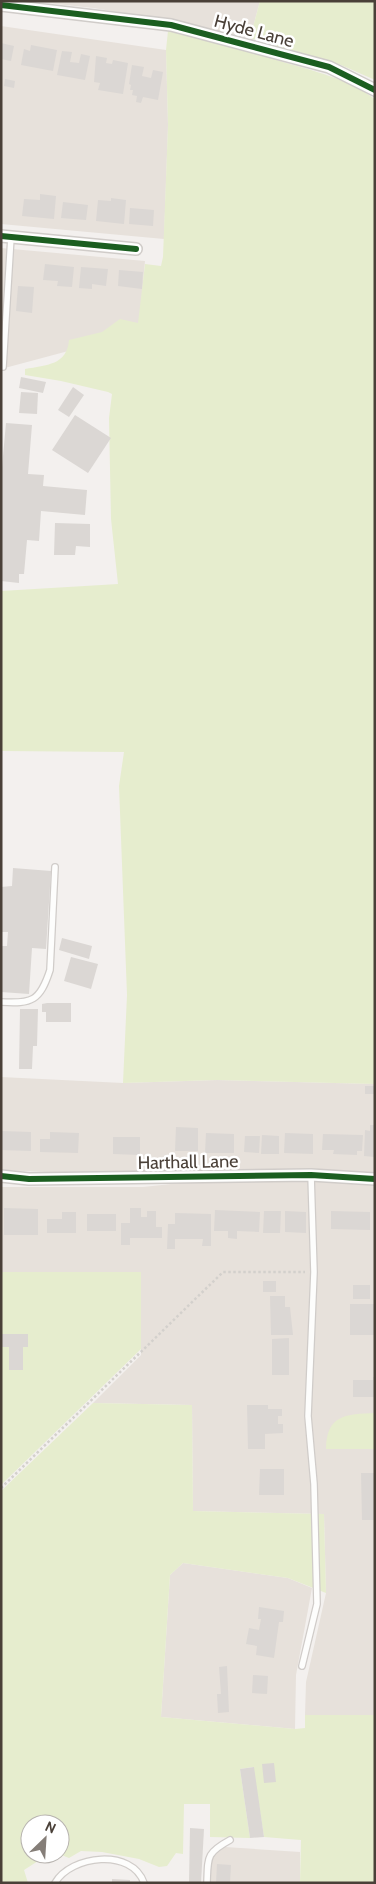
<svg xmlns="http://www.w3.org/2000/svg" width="376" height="1884" viewBox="0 0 376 1884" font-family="Cabin,sans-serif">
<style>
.residential{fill:#e7e1db}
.green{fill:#e6edce}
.building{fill:#dbd7d4}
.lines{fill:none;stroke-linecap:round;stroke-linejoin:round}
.lane-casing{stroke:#d0ccc9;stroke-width:8}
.street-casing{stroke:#d0ccc9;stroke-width:14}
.path{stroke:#d3d0cc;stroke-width:2.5;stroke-dasharray:2.5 2.5;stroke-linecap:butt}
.lane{stroke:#fdfdfc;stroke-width:5.5}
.street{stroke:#fdfdfc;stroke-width:11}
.cycleway-casing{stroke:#fff;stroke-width:9}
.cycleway{stroke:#1b5e20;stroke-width:6}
.labels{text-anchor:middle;stroke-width:5;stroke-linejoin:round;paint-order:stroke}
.street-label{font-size:18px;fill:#4a4038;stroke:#fff}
</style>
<rect width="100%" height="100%" fill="#f3f0ee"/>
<g class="residential">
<path d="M28,1h232l-10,37 -82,-18 -75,-12z"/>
<path d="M1,26l165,24 2,75 -4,114 -163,-15z"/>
<path d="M1,248l144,13 -7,76 -21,1 -116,31z"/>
<path d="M1,1077l122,6 94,-3 158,4v91l-150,-6 -156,4 -68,-3z"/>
<path d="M190,1182h137l48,3v530h-70l1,-33 20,-89 -2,-79 -131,-3 -1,-106 -99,-2 48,-48v-83h-140v-85h142z"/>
<path d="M183,1563l105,15 24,10 -16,87 -1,54 -134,-12 9,-142z"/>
<path d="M225,1847l75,5v31h-91l1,-19 6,-12z"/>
</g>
<g class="green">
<path d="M260,1h115v79l-34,-15 -91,-27z"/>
<path d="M168,31c39,9 77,19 115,31 31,9 65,17 92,37v985l-158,-4 -94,3 4,-88 -8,-209 5,-34 -123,-1v-160l117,-7 -7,-65 -2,-101 3,-24 -4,-2 -47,-11 -36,-6v-6c22,-4 42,-4 44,-29l33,-8 18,-13 18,4 7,-59 16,2 2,-9 5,-132 -2,-75z"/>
<path d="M1,1272h140v77l-140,136z"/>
<path d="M93,1403l99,2 1,106 131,3 2,79 -38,-15 -105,-15 -13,12 -9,142 134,12 10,-1v-13h70v168h-75l1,-43 -37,-3 -11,-70 -13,2 10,69 -40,-1v-33h-26l-1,50 -7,-1 -9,13 -8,1 -20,-8 -37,-7 -21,-1 -12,7 -10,-4 1,-30h-30v30h19l-25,16 4,13h-27v-392z"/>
<path d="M375,1413v36h-49c0,-34 20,-35 49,-36z"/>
</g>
<g class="building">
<path d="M1,43l13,3 -3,15 -10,-2z"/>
<path d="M31,45l26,5 -4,21 -32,-6 3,-16 6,2z"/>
<path d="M62,51l10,1 -2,10 9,1 2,-9 9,2 -5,24 -28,-5z"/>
<path d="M96,56l11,2 -1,5 6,1 1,-4 15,3 -5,31 -25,-4 2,-7 -6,-1z"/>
<path d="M132,65l12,2 -2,9 9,2 2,-8 10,2 -5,28 -15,-3 -2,6 -5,-1 1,-6 -5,-1 1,-5h-3l1,-5 -2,-1z"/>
<path d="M5,79l10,2 -1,7 -10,-2z"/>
<path d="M40,194l16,2 -2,23 -32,-3 2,-17 16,1z"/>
<path d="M111,198l15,2 -2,24 -28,-3 2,-21 13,1z"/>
<path d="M63,202l25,3 -2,15 -25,-2z"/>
<path d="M130,208l24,2 -1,16 -24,-2z"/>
<path d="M45,264l29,3 -2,20 -15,-1 1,-5 -15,-1z"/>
<path d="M81,267l27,2 -2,17 -14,-2v5l-13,-1z"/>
<path d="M119,270l24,2 -1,17 -24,-3z"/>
<path d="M18,286l16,1 -2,26 -16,-2z"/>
<path d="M21,377l25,5 -3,11 -24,-5z"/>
<path d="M73,387l11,8 -15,22 -11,-7z"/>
<path d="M21,392l17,1 -1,21 -18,-1z"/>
<path d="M75,415l36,23 -23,35 -36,-23z"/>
<path d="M6,423l26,2 -4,49 16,1 -1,11 44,4 -2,25 -44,-4 -2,30 -12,-1 -3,34h-5v9l-18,-2v-103z"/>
<path d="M55,523l35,1v23l-14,-1 -1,9h-21z"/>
<path d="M13,868l38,3 -5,78 -14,-1 -3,46 -28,-2v-46h6l1,-14h-7v-45l11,-1z"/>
<path d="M62,938l30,8 -3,13 -30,-9z"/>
<path d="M71,957l27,7 -7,25 -27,-8z"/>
<path d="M47,1003h24v19h-25v-10h-4v-8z"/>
<path d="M20,1009h18l-1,37h-4l-1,23h-13z"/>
<rect x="365" y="1086" width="10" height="8"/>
<path d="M370,1125h5v32l-11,-1 1,-26 5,1z"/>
<path d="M176,1127l22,1v23h-23z"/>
<path d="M1,1131l30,1v19l-30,-1z"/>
<path d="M50,1132l29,1 -1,20 -38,-1v-13h10z"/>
<path d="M206,1133l28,1v19h-29z"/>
<path d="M285,1133l28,1v20l-29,-1z"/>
<path d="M323,1134l40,1 -1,16h-5v4l-24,-1 1,-4h-12z"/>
<path d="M262,1135l17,1v18h-18z"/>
<path d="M245,1136h15l-1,17 -15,-1z"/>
<path d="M113,1137h27v18l-27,-1z"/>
<path d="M4,1208l34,1v26h-34z"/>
<path d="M130,1208h11v9h6v-6h9v16h6v11h-32v7h-9v-22h9z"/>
<path d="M215,1210l45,2 -1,20 -22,-1v8l-9,-1v-7h-14z"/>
<path d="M264,1211h17l-1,22h-17z"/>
<path d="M285,1211l21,1v21l-21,-1z"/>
<path d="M331,1211l39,1v18l-39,-1z"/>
<path d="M62,1212h14v21h-29v-14h15z"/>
<path d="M175,1213l36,1v32h-9l1,-7h-28v10h-8l1,-25h7z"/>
<rect x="87" y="1214" width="29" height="17"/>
<rect x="263" y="1281" width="13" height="11"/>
<rect x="353" y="1285" width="17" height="14"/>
<path d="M270,1296h15v11h5l3,28h-22z"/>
<rect x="350" y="1304" width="25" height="31"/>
<path d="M1,1334h27v13h-5v23h-14v-23h-8z"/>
<path d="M289,1338v37h-17v-36z"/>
<path d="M373,1377h2v20h-22v-17h20z"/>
<path d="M247,1405h21v4h14v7h-4v8h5v9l-18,1v15h-17z"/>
<path d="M260,1469h24v26h-25z"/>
<path d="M361,1473h14v47h-13z"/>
<path d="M259,1607l25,4 -1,11h-4l-5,36 -18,-3 1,-9 -11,-2 3,-16 10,2 2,-11h-3z"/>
<path d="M227,1666l2,46 -11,1 -1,-19h4l-2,-27z"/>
<path d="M253,1675l15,1 -1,18 -15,-1z"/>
<path d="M274,1763l2,19 -12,1 -2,-19z"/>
<path d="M254,1767l10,70 -14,1 -10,-69z"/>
<path d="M190,1828l14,1 -3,54h-12z"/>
<path d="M217,1864l14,1 -1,18h-14z"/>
<path d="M112,1879l18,1v3h-18z"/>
</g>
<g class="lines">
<g class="lane-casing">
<g id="lane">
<path d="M3,367l8,-130"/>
<path d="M1,1002c31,2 39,-1 49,-32l5,-103"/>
<path d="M302,1666l15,-62 -3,-120 -6,-68 6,-144 -3,-97"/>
<path d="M55,1883c16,-28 77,-35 89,0"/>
<path d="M207,1883c1,-26 -1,-30 23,-43"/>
</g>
</g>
<g class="street-casing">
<g id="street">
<path d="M1,5l170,20 158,42 46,23"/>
<path d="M1,236l135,13"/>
<path d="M1,1176l28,3 282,-4 64,4"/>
</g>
</g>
<path class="path" d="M1,1488l222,-216h82"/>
<use href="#lane" class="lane"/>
<use href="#street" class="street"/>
<g class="cycleway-casing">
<g id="cycleway">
<path d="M1,5l170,20 158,42 46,23"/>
<path d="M1,236l135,13"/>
<path d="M1,1176l28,3 282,-4 64,4"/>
</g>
</g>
<use href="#cycleway" class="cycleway"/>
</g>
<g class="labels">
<g class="street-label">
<text transform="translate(254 31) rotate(15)" y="6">Hyde Lane</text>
<text transform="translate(188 1162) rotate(-1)" y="6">Harthall Lane</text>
</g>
</g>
<rect width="376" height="1884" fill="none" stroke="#4a4038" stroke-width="5"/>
<g transform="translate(45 1839) rotate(25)"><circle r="24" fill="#ffffff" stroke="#b7b3af"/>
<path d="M0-4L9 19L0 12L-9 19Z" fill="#857e78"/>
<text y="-8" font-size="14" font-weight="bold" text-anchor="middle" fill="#4a4038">N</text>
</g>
</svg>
